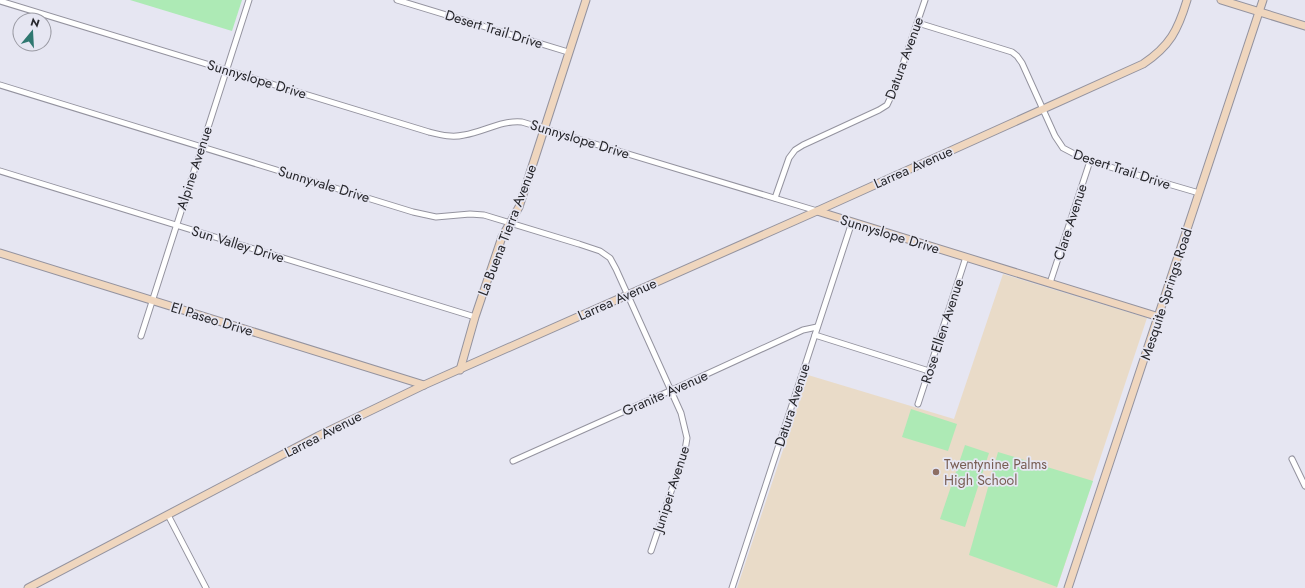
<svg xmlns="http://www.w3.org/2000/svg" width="1305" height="588" viewBox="0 0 1305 588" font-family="Jost,sans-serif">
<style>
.education{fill:#e9dbc8}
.green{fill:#adeab5}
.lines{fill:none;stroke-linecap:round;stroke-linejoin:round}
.street-casing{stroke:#94939f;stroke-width:7}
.secondary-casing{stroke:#94939f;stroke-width:9}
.street{stroke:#fff;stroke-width:5}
.secondary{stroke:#efd6be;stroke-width:7}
.education-dot{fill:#8d6e63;stroke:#e6e6f2;stroke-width:1.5}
.labels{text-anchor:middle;stroke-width:3.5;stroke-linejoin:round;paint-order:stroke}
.street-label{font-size:14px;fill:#27272c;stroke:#e6e6f2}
.education-label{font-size:14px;fill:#785e54;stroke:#e6e6f2;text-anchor:start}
</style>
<rect width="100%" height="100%" fill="#e6e6f2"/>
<path class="education" d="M1003,274l144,44 -90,270h-320l71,-213 146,44z"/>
<g class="green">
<path d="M130,0h112l-10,31z"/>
<path d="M911,409l46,15 -9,27 -46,-14z"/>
<path d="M965,445l24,8 -24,74 -25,-8z"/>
<path d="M998,452l95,29 -36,106 -88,-32z"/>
</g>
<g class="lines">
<g class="street-casing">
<g id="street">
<path d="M397,0l171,52"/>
<path d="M0,1l429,131c12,3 23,6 35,3 20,-3 37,-15 58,-13l295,89"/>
<path d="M918,23l94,29 5,4 5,7 33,73 8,12 23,12 113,33"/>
<path d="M0,85l413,127 23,5 34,-3 14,1 95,29 21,7 10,7 6,11 65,144 6,25 -2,12 -34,101"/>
<path d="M0,171l475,146"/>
<path d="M775,198l14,-40 6,-8 8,-5 76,-35 8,-5 7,-15 31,-90"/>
<path d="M1050,283l40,-122"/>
<path d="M815,335l114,36"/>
<path d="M141,336l108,-336"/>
<path d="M918,404l48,-147"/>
<path d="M1292,459l13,27"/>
<path d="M513,461l159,-71 131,-60 14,-3"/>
<path d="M168,515l38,73"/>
<path d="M732,588l120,-366"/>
</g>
</g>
<g class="secondary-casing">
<g id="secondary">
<path d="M1221,0l84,26"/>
<path d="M817,211l342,106"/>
<path d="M0,253l424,132"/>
<path d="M460,370l15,-53 27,-80 17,-30 67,-207"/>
<path d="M28,588l290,-152 106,-51 393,-174 326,-147c27,-18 35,-34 44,-64"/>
<path d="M1068,588l195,-588"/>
</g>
</g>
<use href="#street" class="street"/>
<use href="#secondary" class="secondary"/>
</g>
<circle class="education-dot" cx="936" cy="472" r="4"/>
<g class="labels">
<g class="street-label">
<text transform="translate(494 29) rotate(17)" y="5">Desert Trail Drive</text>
<text transform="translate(904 58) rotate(-70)" y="5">Datura Avenue</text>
<text transform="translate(257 79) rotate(17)" y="5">Sunnyslope Drive</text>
<text transform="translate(580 139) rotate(17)" y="5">Sunnyslope Drive</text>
<text transform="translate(913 167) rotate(-24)" y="5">Larrea Avenue</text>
<text transform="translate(194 168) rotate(-72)" y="5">Alpine Avenue</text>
<text transform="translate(1122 169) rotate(18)" y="5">Desert Trail Drive</text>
<text transform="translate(324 184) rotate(17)" y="5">Sunnyvale Drive</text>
<text transform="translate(1070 222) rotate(-72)" y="5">Clare Avenue</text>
<text transform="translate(507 230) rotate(-69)" y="5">La Buena Tierra Avenue</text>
<text transform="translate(890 234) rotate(17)" y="5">Sunnyslope Drive</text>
<text transform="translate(238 244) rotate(17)" y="5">Sun Valley Drive</text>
<text transform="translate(1166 294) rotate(-72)" y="5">Mesquite Springs Road</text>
<text transform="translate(617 299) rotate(-24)" y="5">Larrea Avenue</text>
<text transform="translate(212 319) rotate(17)" y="5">El Paseo Drive</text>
<text transform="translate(942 331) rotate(-72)" y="5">Rose Ellen Avenue</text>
<text transform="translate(665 393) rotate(-24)" y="5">Granite Avenue</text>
<text transform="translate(792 405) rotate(-72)" y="5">Datura Avenue</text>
<text transform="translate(323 434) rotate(-27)" y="5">Larrea Avenue</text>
<text transform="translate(671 489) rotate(-72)" y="5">Juniper Avenue</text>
</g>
<g class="education-label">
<text x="944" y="469">Twentynine Palms<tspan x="944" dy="16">High School</tspan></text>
</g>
</g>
<g transform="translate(32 32) rotate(18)"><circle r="19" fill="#e6e6f2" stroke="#9a9aa3"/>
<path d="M0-3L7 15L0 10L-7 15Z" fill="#2f7770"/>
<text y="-6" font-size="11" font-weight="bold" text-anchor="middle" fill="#27272c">N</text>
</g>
</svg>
